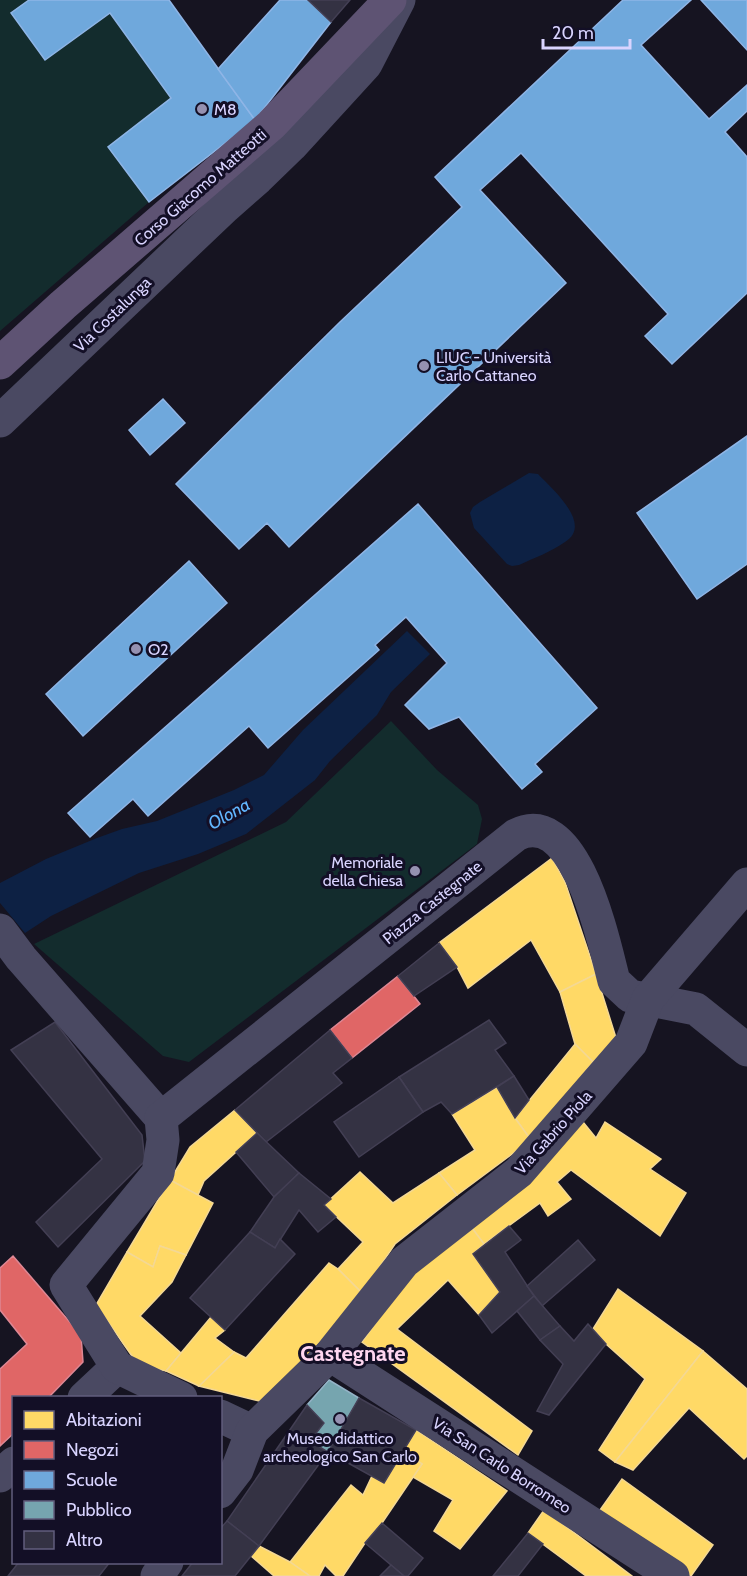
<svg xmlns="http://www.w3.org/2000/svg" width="747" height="1576" viewBox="0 0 747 1576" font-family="Cabin,sans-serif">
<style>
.green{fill:#132c2d}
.water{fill:#0d2144}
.homes{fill:#ffd966;stroke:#f4d894;stroke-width:1.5}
.shops{fill:#e06666;stroke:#de8794;stroke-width:1.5}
.schools{fill:#6fa8dc;stroke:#8fb5e6;stroke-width:1.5}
.public{fill:#76a5af;stroke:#94b3c7;stroke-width:1.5}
.building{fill:#343243;stroke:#433f54;stroke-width:1.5}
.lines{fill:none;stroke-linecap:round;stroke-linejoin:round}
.minor{stroke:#4a4962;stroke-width:33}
.major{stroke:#5e5373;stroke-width:33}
.poi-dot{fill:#9591b1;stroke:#130f26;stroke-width:2}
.labels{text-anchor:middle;stroke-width:6;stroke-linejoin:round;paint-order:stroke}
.poi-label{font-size:16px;fill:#d9d4ff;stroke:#130f26;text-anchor:start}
.street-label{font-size:16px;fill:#d9d4ff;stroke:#130f26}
.water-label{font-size:18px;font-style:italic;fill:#62b6ff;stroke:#130f26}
.district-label{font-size:22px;font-weight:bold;fill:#ffd6f0;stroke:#130f26}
</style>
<rect width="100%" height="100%" fill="#161421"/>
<g class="green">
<path d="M0,0h29l-18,13 34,47 65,-47 61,85 -63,49 41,55 -149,129z"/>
<path d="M391,721l46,49 41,35 4,14 -5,25 -288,218 -26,-6 -129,-112 252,-122z"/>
</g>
<g class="water">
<path d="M529,473l9,1c13,14 56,50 27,68 -14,10 -31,16 -46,23l-7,1 -5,-2 -33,-36 -4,-15 3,-6 7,-5z"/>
<path d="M407,631l23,23 -39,38 -14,23 -47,46 -15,19 -69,54 -48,20 -59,19 -88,43 -26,17 -25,-30v-20l46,-24 51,-21 25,-9 35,-8 77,-31 30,-15 39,-45z"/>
</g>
<g class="homes">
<path d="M552,858l13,24 31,92 -36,18 -29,-52 -63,48 -11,-21 -18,-24z"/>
<path d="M596,974l21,67 -24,21 -18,-18 -15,-52z"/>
<path d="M575,1044l18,18 -62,78 -16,-22z"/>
<path d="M497,1087l18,31 16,22 -74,55 -18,-22 36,-23 -23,-36z"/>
<path d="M235,1110l22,23 -53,48 -6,14 -28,-15 20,-33z"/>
<path d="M583,1122l13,16 9,-16 56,37 -11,10 36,24 -26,43 -89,-66 -14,12 14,17 -23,17 -8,-13 -56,41 -15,-20z"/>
<path d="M360,1172l33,31 46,-30 18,22 -62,49 -33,49 -24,-24 25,-27 -39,-37z"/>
<path d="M170,1180l43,23 -27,52 -26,-9 -7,21 -26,-15z"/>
<path d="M469,1224l15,20 -11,10 27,38 -21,23 -31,-35 -51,49 135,102 -14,24 -156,-113 53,-75z"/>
<path d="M160,1246l26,9 -14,27 -32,34 41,37 -15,18 -27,-5 -43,-61 31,-53 26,15z"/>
<path d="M329,1263l9,6 24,24 -39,48 -60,61 -64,-16 35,-34 12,6z"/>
<path d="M618,1289l85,62 -88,111 -16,-12 46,-71 -39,-35 -13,-15z"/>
<path d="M211,1317l14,13 -10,8 19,14 -35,34 -33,-15z"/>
<path d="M703,1351l44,38v67l-3,3 -55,-51 -56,62 -18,-8z"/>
<path d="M416,1430l91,61 -47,58 -26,-18 19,-31 -40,-23 9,-13 -19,-13z"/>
<path d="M403,1451l19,13 -40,59 -17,20 -22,33h-7l-11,-11 -6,11h-9l-20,-14 61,-77 12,10 9,-19 12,7z"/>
<path d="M622,1479l91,66 -22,31 -91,-66z"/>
<path d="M544,1510l88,66h-46l-58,-43z"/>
<path d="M259,1546l31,16 20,14h-36l-23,-20z"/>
</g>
<g class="shops">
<path d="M398,976l22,28 -68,54 -22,-28z"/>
<path d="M13,1256l68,79 2,27 -35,36h-34v35l-14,13v-77l27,-25 -27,-34v-42z"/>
</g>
<g class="schools">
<path d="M29,0h140l86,120 -106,82 -41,-55 63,-49 -61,-85 -65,47 -34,-47z"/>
<path d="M280,0h28l23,22 -76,98 -37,-51z"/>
<path d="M623,0h68l-50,45 68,74 38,-34v26l-22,21 22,25v136l-75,71 -27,-28 23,-22 -147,-161 -41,37 86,93 -277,264 -22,-24 -28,26 -63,-65 164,-162 122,-115 -27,-30z"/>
<path d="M701,0h46v50z"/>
<path d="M163,399l22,24 -35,32 -21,-25z"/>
<path d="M747,436v128l-50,35 -60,-86z"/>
<path d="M418,504l179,204 -62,56 7,8 -20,17 -63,-72 -30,12 -24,-24 42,-42 -41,-46 -31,28 4,5 -111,98 -19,-22 -101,90 -15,-17 -43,38 -22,-24z"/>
<path d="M189,561l38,42 -144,133 -37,-42z"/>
</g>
<path class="public" d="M329,1380l30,18 -31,54 -18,-11 14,-18 -17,-18z"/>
<g class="building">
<path d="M308,0h42l-19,22z"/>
<path d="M439,943l18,24 -43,29 -16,-20z"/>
<path d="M489,1020l17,23 -11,7 19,26 -62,38 -11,-12 -18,10 -24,-35z"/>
<path d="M55,1022l87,113 3,26 -87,86 -22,-25 66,-63 -91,-109z"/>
<path d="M330,1030l22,28 -19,15 9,10 -76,59 -31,-32z"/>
<path d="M514,1076l15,24 -14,18 -18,-31z"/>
<path d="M399,1077l24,35 -64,45 -25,-35z"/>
<path d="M257,1133l42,40 -25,24 -38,-45z"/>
<path d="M299,1173l32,26 -7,6 12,12 -18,15 -19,-22 -24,38 -25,-16 24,-35z"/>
<path d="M509,1226l12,14 -16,12 29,44 -42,37 -13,-18 21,-23 -27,-38z"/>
<path d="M250,1232l25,16 5,-9 15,15 -70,76 -35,-32z"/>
<path d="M578,1240l17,20 -53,46 -15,-20z"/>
<path d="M534,1296l26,30 -20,14 -23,-29z"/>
<path d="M588,1324l18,20 -57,71 -12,-4 26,-47 -23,-24 20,-14 14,15z"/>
<path d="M359,1398l57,32 -32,53 -56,-31z"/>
<path d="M307,1405l17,18 -14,18 18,11 -69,94 -32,-25z"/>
<path d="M227,1521l32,25 -24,30h-53l11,-14h27v-33z"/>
<path d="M382,1523l41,35 -15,18h-4l-39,-33z"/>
<path d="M528,1533l15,11 -25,32h-25z"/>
<path d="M19,1562h91l-11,14h-91z"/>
<path d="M391,1565l13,11h-24z"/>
</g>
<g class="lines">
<g class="minor">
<path d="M0,421l225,-214 33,-29 33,-32 75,-82 33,-64"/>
<path d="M0,930l21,28 140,160"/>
<path d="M330,1355l343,221"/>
<path d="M84,1398l33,-31"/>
<path d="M181,1398l-64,-31 -51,-82 92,-112 5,-33 -2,-22 355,-283c60,-31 88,108 98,146l16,15 66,13 51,41"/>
<path d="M220,1416l32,15"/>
<path d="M0,1476l14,-13"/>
<path d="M220,1492l17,-22 15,-39 78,-76 74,-93 115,-90 112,-129 17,-44 99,-115"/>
<path d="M157,1576l10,-14"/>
</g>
<path class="major" d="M0,363l63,-58 208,-180 119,-125"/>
</g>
<g class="poi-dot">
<circle cx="202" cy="109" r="6"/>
<circle cx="424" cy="366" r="6"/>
<circle cx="136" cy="649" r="6"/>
<circle cx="415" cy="871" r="6"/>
<circle cx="340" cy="1419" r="6"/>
</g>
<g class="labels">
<g class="poi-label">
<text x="214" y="115">M8</text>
<text x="436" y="363">LIUC - Università<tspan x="436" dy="18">Carlo Cattaneo</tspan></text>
<text x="148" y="655">O2</text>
<text x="403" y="868" text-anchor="end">Memoriale<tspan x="403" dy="18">della Chiesa</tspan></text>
<text x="340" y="1444" text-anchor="middle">Museo didattico<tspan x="340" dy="18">archeologico San Carlo</tspan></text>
</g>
<g class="street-label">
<text transform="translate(200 187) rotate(-41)" y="6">Corso Giacomo Matteotti</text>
<text transform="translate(112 314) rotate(-44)" y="6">Via Costalunga</text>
<text transform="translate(432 902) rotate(-39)" y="6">Piazza Castegnate</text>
<text transform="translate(553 1132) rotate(-48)" y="6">Via Gabrio Piola</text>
<text transform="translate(502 1465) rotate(33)" y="6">Via San Carlo Borromeo</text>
</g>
<g class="water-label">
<text transform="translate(229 814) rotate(-29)" y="6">Olona</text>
</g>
<g class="district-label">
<text x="353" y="1361">Castegnate</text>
</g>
</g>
<rect x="12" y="1396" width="210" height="168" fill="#130f26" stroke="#625e7d" stroke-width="1.5"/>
<rect x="24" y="1411" width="30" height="18" fill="#ffd966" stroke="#625e7d" stroke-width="1.5"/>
<text x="66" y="1426" font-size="18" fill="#d9d4ff">Abitazioni</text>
<rect x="24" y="1441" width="30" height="18" fill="#e06666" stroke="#625e7d" stroke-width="1.5"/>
<text x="66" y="1456" font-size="18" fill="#d9d4ff">Negozi</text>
<rect x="24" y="1471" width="30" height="18" fill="#6fa8dc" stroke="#625e7d" stroke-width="1.5"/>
<text x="66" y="1486" font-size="18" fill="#d9d4ff">Scuole</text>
<rect x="24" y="1501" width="30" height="18" fill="#76a5af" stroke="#625e7d" stroke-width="1.5"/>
<text x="66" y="1516" font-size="18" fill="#d9d4ff">Pubblico</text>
<rect x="24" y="1531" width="30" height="18" fill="#343243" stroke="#625e7d" stroke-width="1.5"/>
<text x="66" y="1546" font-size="18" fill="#d9d4ff">Altro</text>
<path d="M543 39v9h87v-9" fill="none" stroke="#d9d4ff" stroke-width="3"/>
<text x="552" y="39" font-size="18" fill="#d9d4ff" stroke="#130f26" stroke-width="4.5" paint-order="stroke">20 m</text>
</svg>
